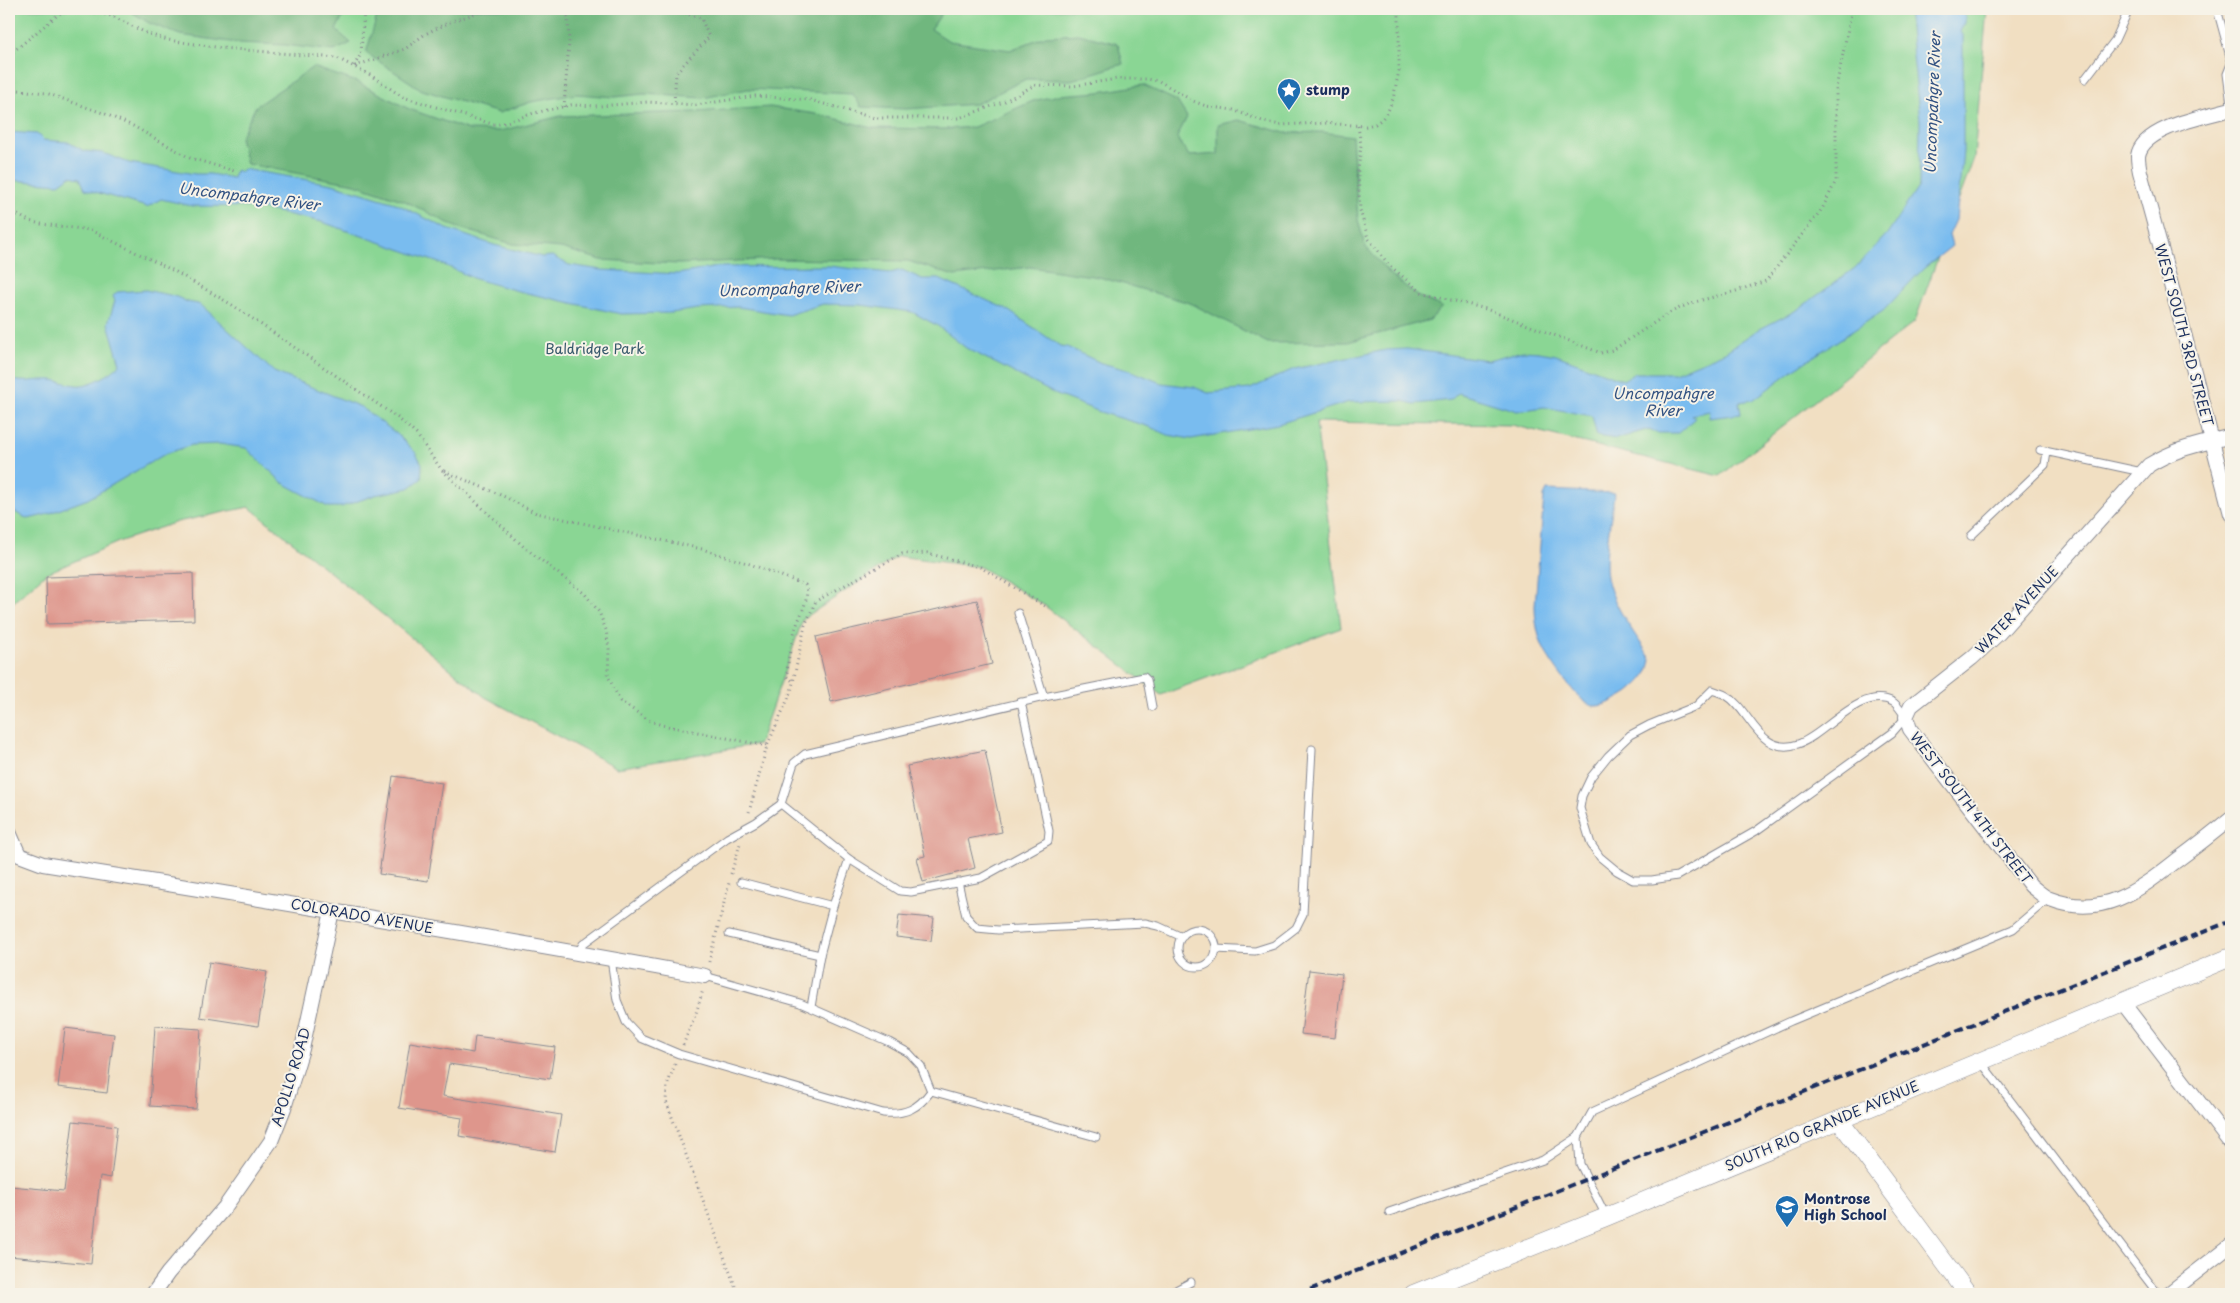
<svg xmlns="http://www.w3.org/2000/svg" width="2240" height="1303" viewBox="0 0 2240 1303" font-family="'Playpen Sans',sans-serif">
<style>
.green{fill:#8ad694;stroke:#528279}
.forest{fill:#6fb77e;stroke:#45736e}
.water{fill:#79bcef;stroke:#4a76a6}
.building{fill:#de968c}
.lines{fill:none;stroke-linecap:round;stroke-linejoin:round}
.service-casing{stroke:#868790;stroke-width:9}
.minor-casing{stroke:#868790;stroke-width:16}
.tertiary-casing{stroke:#868790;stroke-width:19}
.path{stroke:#868790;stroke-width:3;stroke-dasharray:1 4;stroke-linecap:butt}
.service{stroke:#fff;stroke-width:7}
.minor{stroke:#fff;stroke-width:14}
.tertiary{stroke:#fff;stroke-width:18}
.rail{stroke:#1b2f5e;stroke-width:4;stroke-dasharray:8 4;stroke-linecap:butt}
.labels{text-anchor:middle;stroke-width:4;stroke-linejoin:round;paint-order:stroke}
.poi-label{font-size:14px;font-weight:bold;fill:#1b2f5e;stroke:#f7f3e8;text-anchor:start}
.street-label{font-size:14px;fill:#1b2f5e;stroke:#f7f3e8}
.park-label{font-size:14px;fill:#37596c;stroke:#f7f3e8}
.water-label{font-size:15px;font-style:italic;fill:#325282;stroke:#f7f3e8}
</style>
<rect width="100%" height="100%" fill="#f7f3e8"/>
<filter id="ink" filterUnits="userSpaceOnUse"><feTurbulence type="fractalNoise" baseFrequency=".02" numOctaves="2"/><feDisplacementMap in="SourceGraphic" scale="10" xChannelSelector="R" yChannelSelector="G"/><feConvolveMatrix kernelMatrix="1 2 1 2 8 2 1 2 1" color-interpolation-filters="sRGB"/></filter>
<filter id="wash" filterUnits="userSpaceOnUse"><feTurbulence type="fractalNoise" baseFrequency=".0096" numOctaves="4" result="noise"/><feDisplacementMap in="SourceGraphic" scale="20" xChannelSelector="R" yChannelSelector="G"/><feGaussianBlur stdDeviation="1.12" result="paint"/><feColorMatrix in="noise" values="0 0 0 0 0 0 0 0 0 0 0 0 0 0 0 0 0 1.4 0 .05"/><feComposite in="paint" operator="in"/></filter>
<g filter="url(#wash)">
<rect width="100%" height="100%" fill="#f1dfc2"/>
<path class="green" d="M9,9h1978l-13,149 -59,163 -195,155 -208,-51 -196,-3 25,206 -180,67 -116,-89 -65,-39 -82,-11 -95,63 -44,125 -142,24 -132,-71 -236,-190 -72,15 -56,19 -76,33 -36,32z"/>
<g class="forest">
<path d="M127,9h220l-11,21 15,13 -17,8 -49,-6 -47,-2 -58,-8 -31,-12z"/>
<path d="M379,9h557l8,1 -13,19 18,12 61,9 36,-14 33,-2 39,10 5,20 -52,16 -45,-1 -50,25 -70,5 -45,-2 -8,-13 -105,-5 -45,9 -59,-4 -30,3 -37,-3 -46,8 -32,11 -77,-23 -56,-37z"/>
<path d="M313,67l44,15 52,27 60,21 31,1 61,-15 134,-4 75,-5 52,8 50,13 74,1 28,-2 59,-26 26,-6 40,-3 44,-7 34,16 10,16 -10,20 12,19 29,-2v-29l21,-5 46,13 37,-1 30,4 6,84 7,26 25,28 29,23 23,10 -12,13 -82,22 -80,1 -78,-40 -91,-26 -69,-10 -76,9 -46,-15 -132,-2 -97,5 -78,-4 -40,-12 -48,-4 -57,-17 -51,-26 -50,-17 -108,-20 -7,-26 16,-32z"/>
</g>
<g class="water">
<path d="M1908,9h57v14l-5,8 3,4v116l-7,69 -7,15 3,11 -29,23 -40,42 -90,59 -40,30 -14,2 2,12 -32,4 1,-7 -19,4 4,3 -17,15h-20l-9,-4 -33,10 -19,-3 -5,-20 -48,-9 -27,4 -59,-18 -7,7 -36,4 -13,-3 -53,1 -71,22 -87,15 -23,-4 -18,-8 -50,-15 -43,-17 -91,-47 -28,-22 -26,-14 -51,-7 -38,-1 -35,11 -50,-8 -40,2 -27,4 -50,1 -103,-23 -43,-12 -33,-15 -120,-42 -67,-15 -63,-1 -31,-7 -14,8 -62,-18 -5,-11 -10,-2 -11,8 -48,-4 -2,-2v-46l28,2 6,6 25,2 16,9 19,2 26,10 66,11h15l23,4 3,-8 5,2 2,-3 89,15 63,19 52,26 47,16 48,12 10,-1 17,9 33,5 76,4 39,-7 111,-1 62,7 12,-3 20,9h17l67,30 54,37 7,1 34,16 31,8 29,12 33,4 14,6 42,-4 44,-20 92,-19 21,-1 81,11 35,-9 16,1 17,3 67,25 12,-7h40l50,-21 31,-21 41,-21 58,-42 32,-34 32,-48 1,-65z"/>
<path d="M146,290c14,4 28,4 39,11 4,2 11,2 16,4l73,67 87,35 36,27 19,19 6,11 -1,15 -12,9 -34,7 -34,12h-13l-45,-24 -37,-35 -26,-4 -28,1 -27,9 -77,45 -43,16 -17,4 -19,-10v-130c15,5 28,0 43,1 8,1 16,4 24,5 12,2 37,-11 44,-21l-12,-41 7,-22 -2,-5 4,-4z"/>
<path d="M1547,490l67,3c-2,23 -12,67 -6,89 7,27 28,53 43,77 -2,16 -10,23 -22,33 -9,6 -25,15 -35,14 -13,0 -41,-41 -48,-53 -8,-14 -11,-31 -11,-48l9,-109z"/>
</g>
<g id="blocks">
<g class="building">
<path d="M193,573l1,47 -147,4 -1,-47z"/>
<path d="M977,600l15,64 -161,38 -15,-65z"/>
<path d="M985,750l17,82 -34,7 7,29 -52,14 -6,-24 8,-2 -18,-90z"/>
<path d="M393,776l49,7 -14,98 -49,-7z"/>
<path d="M899,915l35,3 -3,23 -35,-4z"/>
<path d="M209,962l58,10 -9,54 -58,-9z"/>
<path d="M1309,970l33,4 -7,64 -34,-4z"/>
<path d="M155,1026l46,3 -5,80 -46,-3z"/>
<path d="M65,1028l49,6 -7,59 -49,-6z"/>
<path d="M475,1036l80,11 -5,32 -101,-15 -6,32 118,19 -6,37 -96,-16 3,-18 -63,-10 11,-66 63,11z"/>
<path d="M73,1121l44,5 -6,52 -11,-2 -9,88 -82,-8 1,-70 54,5z"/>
</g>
</g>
</g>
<g filter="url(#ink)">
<use href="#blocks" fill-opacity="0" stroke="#868790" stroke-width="1"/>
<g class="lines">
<g class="service-casing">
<g id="service">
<path d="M2217,9l14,51"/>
<path d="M2231,64l-4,10 4,30"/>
<path d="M2085,79l30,-39 14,-31"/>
<path d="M2040,450l102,22"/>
<path d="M1971,536l74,-71 2,-13"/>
<path d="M1712,690c5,2 10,3 15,6 23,13 32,61 71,48 28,-9 62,-59 95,-42 5,3 9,11 13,15l-14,16 -136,98 -79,45 -25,4h-19l-16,-9 -17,-14 -9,-13 -11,-36 2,-12 9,-19 17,-21 22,-21 19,-10 47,-19z"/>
<path d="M1044,697l100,-20 3,3 5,27"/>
<path d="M781,804l68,55 51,32 11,1 70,-14 67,-37 1,-10 -28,-129"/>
<path d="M741,882l92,24"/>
<path d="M958,882l8,34 11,12 21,2 147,-7 13,3 24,11"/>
<circle cx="1197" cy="948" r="19"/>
<path d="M729,934l91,21 13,-49 16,-47"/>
<path d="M1216,949l39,2 19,-6 22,-17 7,-14 9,-165"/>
<path d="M578,953l5,-9 144,-106 29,-16 25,-18 13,-41 11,-9 239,-57 -26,-84"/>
<path d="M611,959l6,41 9,22 15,16 38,16 204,59c22,2 35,-4 48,-22l165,46"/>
<path d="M705,976l95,27 89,39 20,11 12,13 10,25"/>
<path d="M811,1007l9,-52"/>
<path d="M1981,1062l177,232"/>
<path d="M1389,1212l154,-52 35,-23"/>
<path d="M1606,1216l-26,-52 -2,-27 14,-25 199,-91 222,-92 35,-30"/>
<path d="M1168,1294l23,-12"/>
</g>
</g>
<g class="minor-casing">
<g id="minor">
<path d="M2231,109c-24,7 -89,18 -93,47 0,5 1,11 2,16l39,142 52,200"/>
<path d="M2231,436c-33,9 -52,11 -82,29l-150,168 -27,25 -61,48 -5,11 4,12 6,8 115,149c6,4 12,11 19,13 51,20 88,-8 126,-38 19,-14 37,-28 55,-43"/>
<path d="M9,832l10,23 24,9c221,35 442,72 662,112"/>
<path d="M2123,1003l108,141"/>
<path d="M153,1294l15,-21 57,-66 46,-66 13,-33 18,-59 30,-138"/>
<path d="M2168,1294l63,-49"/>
</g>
</g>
<g class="tertiary-casing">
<g id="tertiary">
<path d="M1839,1120l129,174"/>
<path d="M1413,1294l193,-77 625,-260"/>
</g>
</g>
<g class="path">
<path d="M75,9l37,7 36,18 20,6 54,8 115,10 33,17 33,22 89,27h9l33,-11 37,-8 29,1 48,-4 48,3 59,-9 55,4 64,18h85l44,-16 32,-17 38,1 44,-7h30l12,2 34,20 13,5 27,4 32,12 16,3 43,-2 42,3 9,-2 7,-5 6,-8 5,-12 6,-28v-62"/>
<path d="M548,9l22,2"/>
<path d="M112,16v-7"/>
<path d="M9,55l56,-46"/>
<path d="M354,66l7,-12 3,-45"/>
<path d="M355,66l50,-17 20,-15 25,-12 36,-12 18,-1"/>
<path d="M9,89l37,4 57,20 30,13 57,32 44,13"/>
<path d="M674,102l2,-29 33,-36 -8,-19 -14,-4 5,-5"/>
<path d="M564,107l5,-65 -1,-25 3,-8"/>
<path d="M1358,126l3,19 -3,26 2,39 8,28 21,27 32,27 65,17 115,44 12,-3 56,-37 22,-10 45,-12 30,-10 56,-72 14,-28v-93l16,-79"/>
<path d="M9,210l20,11 12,3 49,6 86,42 58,34 164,112 19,17 24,34 83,78 61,47 14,18 7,18 3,19 -1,27 12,25 30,20 12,4 105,21"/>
<path d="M444,471l59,25 33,17 166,36 48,15 55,21c6,13 -6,32 -10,45 -4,15 -8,31 -8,47l6,4"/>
<path d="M749,812l18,-66 24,-54 14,-67 11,-24 86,-47 25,-1 53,14 65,39"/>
<path d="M731,874l9,-30"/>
<path d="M709,962l20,-79"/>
<path d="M683,1045l13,-32 7,-23"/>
<path d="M675,1064l-8,22 -1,15 72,193"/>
</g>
<use href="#service" class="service"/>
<use href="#minor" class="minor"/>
<use href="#tertiary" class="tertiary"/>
<path class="rail" d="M1299,1294l932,-373"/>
</g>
</g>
<defs>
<g id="sight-pin" transform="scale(1.25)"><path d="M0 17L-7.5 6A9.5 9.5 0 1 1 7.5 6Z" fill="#1f6fb2" stroke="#f7f3e8"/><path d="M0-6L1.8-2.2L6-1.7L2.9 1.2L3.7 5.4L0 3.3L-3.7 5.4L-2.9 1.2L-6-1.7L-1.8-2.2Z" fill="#fff"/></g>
<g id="school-pin" transform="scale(1.25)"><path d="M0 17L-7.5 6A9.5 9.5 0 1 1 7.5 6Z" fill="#1f6fb2" stroke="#f7f3e8"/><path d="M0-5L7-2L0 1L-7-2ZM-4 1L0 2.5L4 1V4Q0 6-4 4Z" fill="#fff"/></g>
</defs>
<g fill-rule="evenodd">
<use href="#sight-pin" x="1289" y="90"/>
<use href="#school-pin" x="1787" y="1207"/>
</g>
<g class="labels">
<g class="poi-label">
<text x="1306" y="95">stump</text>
<text x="1804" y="1204">Montrose<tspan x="1804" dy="16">High School</tspan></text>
</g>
<g class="street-label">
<text transform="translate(2184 335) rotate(75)" y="5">WEST SOUTH 3RD STREET</text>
<text transform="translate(2017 610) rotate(-47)" y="5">WATER AVENUE</text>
<text transform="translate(1971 808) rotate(52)" y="5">WEST SOUTH 4TH STREET</text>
<text transform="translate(362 916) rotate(10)" y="5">COLORADO AVENUE</text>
<text transform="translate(291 1077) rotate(-73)" y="5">APOLLO ROAD</text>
<text transform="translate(1822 1126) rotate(-23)" y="5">SOUTH RIO GRANDE AVENUE</text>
</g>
<g class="park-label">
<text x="595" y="354">Baldridge Park</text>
</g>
<g class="water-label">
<text transform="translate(1933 103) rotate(-88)" y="5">Uncompahgre River</text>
<text transform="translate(249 197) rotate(7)" y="5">Uncompahgre River</text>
<text transform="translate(789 289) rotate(-2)" y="5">Uncompahgre River</text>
<text x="1663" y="399">Uncompahgre<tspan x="1663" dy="17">River</tspan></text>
</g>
</g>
<rect width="2240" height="1303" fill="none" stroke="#f7f3e8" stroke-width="30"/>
</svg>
